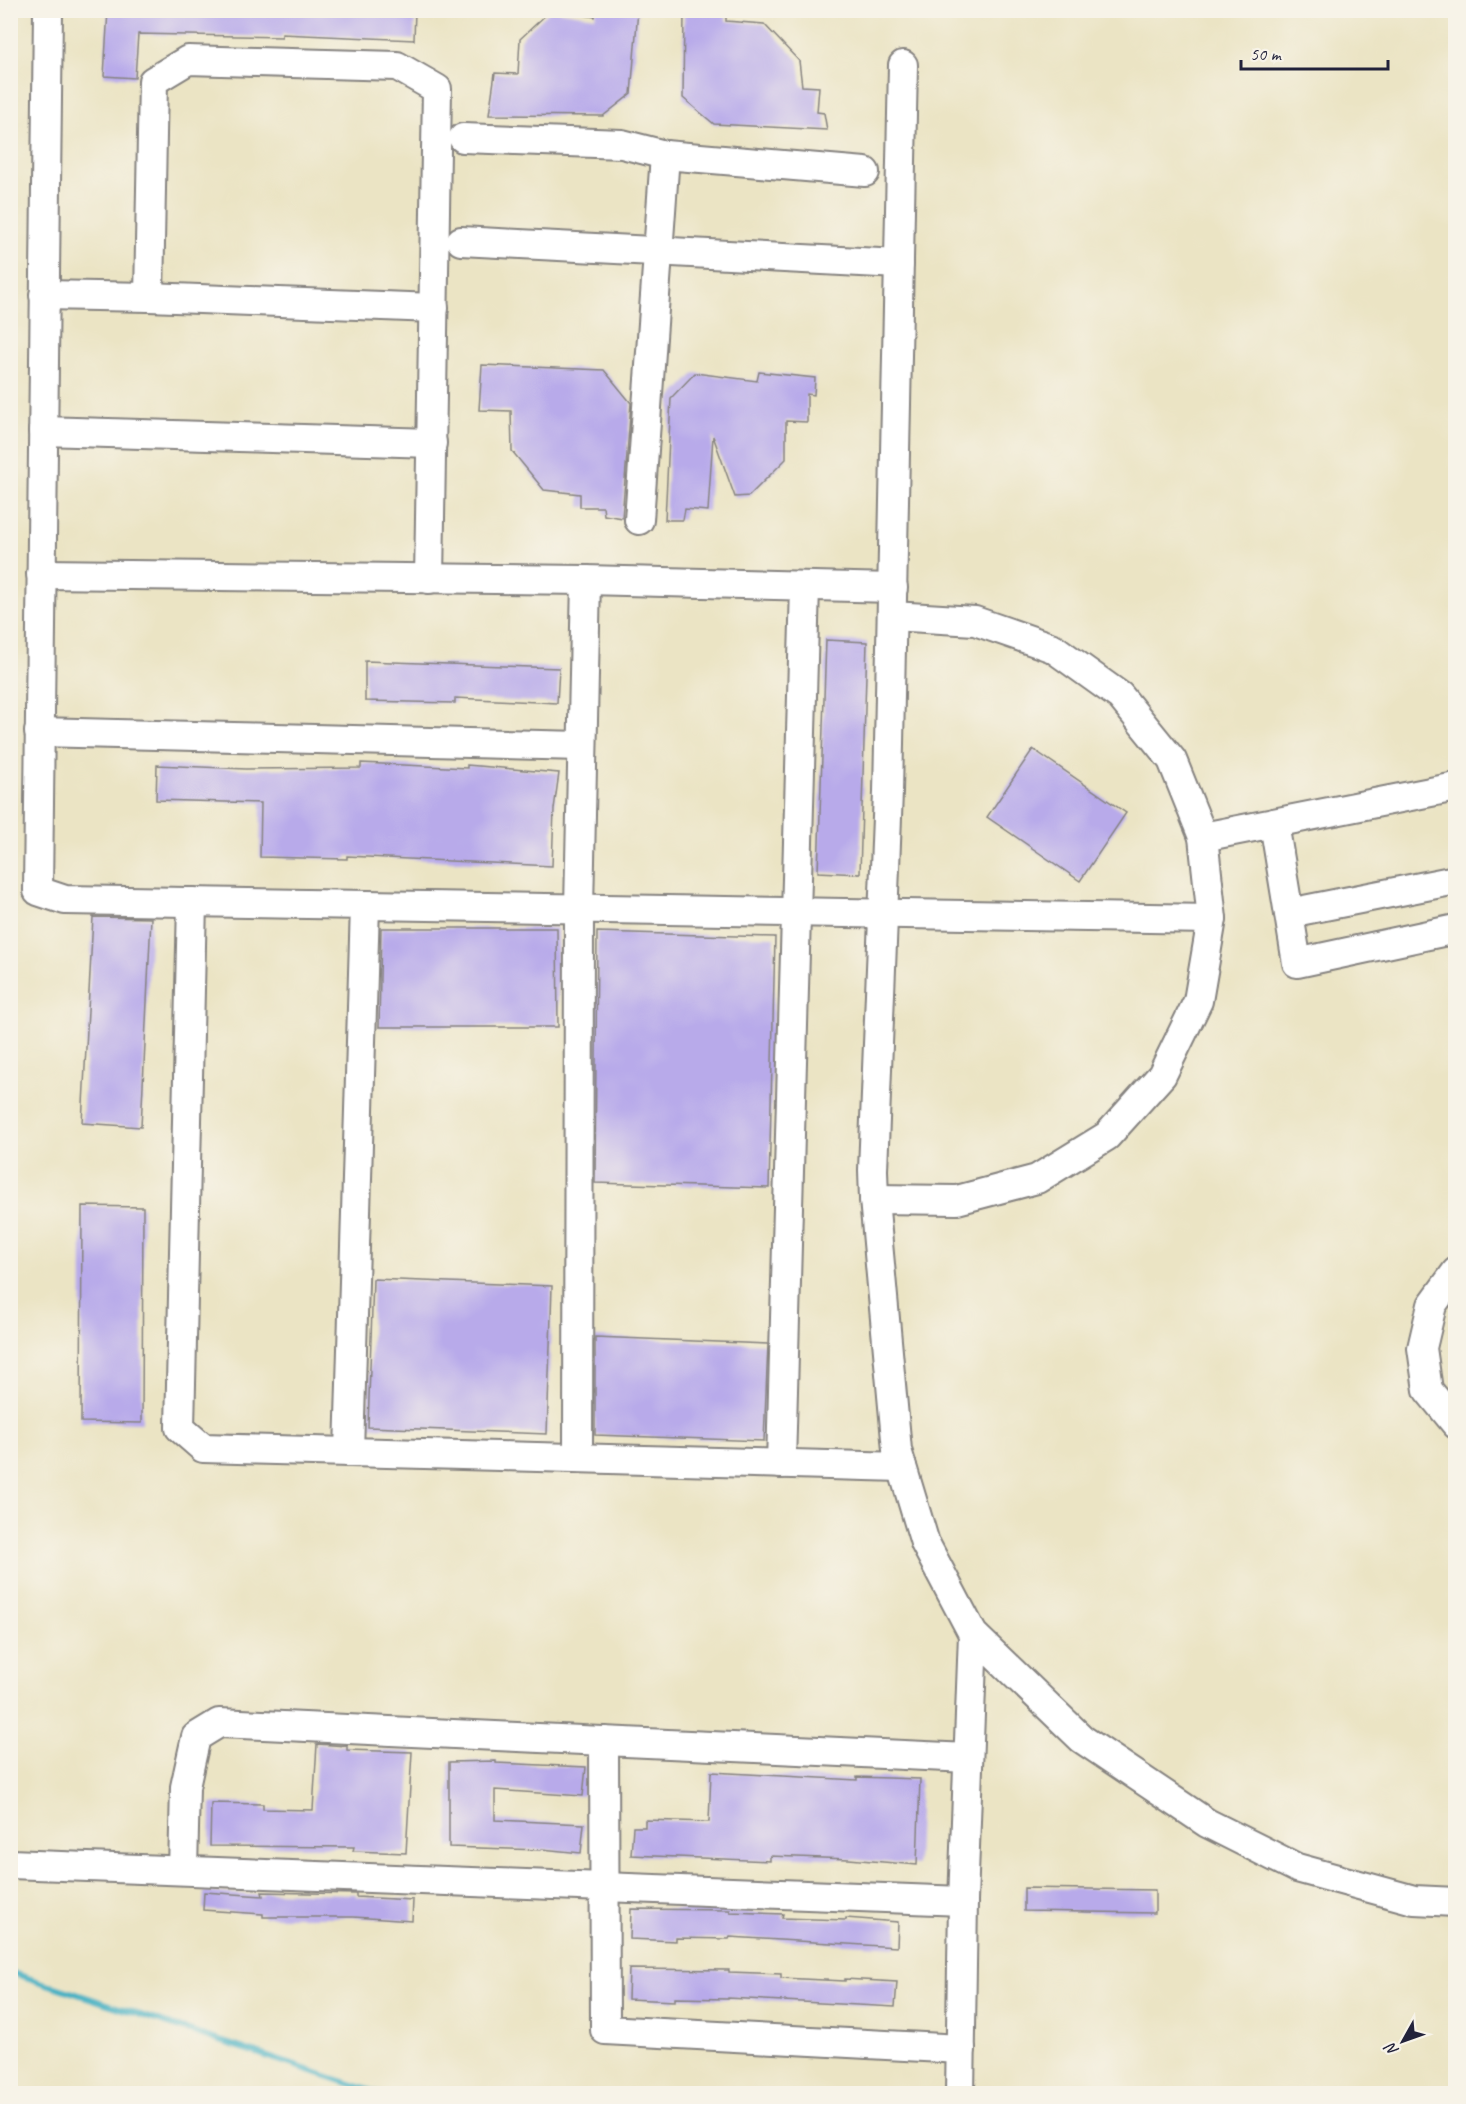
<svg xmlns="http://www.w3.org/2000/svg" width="1466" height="2104" viewBox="0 0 1466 2104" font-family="Caveat,sans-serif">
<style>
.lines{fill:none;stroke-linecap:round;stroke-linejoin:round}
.stream{stroke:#45b1c3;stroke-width:6}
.building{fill:#b8aaea}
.minor-casing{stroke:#868380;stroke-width:32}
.minor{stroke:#fff;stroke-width:28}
</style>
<rect width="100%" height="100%" fill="#f7f3e8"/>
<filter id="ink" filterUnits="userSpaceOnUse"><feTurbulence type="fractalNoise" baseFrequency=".0167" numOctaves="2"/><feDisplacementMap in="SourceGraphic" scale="12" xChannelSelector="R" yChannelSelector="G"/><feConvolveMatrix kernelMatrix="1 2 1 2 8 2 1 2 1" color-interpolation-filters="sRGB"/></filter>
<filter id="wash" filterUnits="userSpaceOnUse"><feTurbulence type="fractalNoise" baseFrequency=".008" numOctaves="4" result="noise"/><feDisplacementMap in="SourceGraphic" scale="24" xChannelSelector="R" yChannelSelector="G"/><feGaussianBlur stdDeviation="1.35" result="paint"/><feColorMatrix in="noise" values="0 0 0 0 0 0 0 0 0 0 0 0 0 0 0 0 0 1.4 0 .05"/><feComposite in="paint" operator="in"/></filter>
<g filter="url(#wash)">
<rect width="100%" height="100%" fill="#ebe4c4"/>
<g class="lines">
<path class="stream" d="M10,1972l371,122"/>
</g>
<g id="blocks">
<g class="building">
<path d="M108,10l307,1 -1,29 -132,-6v3l-144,-3 -3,44 -31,-2z"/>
<path d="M551,10l44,7 1,-7h42l-7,84 -28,22 -114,-1 6,-42 23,1 2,-35z"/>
<path d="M684,10h42v11l38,3 35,37 3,25 17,1 -2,25 7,1 3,17 -113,-6 -31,-26z"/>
<path d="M482,365l122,5 27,33 -9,115 -18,-3 -1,-8h-23v-13l-36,-4 -32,-39 -1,-40 -32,-1z"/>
<path d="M759,372l56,6 -1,17 -7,-1v28l-21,-1v38l-37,37 -14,1 -22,-61 -5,75 -23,-2 -2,11h-18l6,-122 24,-25 62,8z"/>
<path d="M826,640l41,2 -7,232 -42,-2z"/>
<path d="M365,661l194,7 -2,35 -102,-5v5l-90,-2z"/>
<path d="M1033,749l93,64 -46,68 -93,-64z"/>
<path d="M361,763l106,5v-3l92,8 -5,36 -2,57 -205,-10v3l-87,-2 1,-54 -105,-3 1,-35 89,4 115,-1z"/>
<path d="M93,917l58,1 -10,209 -59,-4z"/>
<path d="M381,928h176l1,99h-179z"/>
<path d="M597,932l178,5 -6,251 -174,-5z"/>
<path d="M82,1206l61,1 -1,216 -61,-1z"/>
<path d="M373,1279l179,7 -5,148 -179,-7z"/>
<path d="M595,1337l173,7 -4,97 -169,-6z"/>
<path d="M317,1744l30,2v4l65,2 -6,101 -53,-2 1,-4 -144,-1 1,-43 52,1v5l50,1z"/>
<path d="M496,1761v2l90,4 -3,29 -88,-6v30l89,4 -3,29 -39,-4 -1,1 -92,-3v-85z"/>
<path d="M711,1772l146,8v-3l63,2 -3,86 -68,-6 -79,-3v5l-139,-6 2,-28h12v-7l64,2z"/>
<path d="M1024,1888l131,2v23l-131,-2z"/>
<path d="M204,1892l59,4 -1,-4 94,2v3l57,3 -1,21 -58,-4h-91v-3l-60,-4z"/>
<path d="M631,1909l99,1v2l53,2 -1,4 64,2v-2l52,4 -1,25 -167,-10 -1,2 -53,-1v3l-46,-2z"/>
<path d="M629,1969l100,1v2l52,2v4l64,3v-2l52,3 -2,25 -167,-9v1l-53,-1v3l-47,-2z"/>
</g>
</g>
</g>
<g filter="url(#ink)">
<use href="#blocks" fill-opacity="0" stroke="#868380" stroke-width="1.5"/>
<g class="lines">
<g class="minor-casing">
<g id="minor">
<path d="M48,10l-10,881 27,9 1147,19"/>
<path d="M903,65l-15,727 -15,378 1,29 23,251 28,93 48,91 109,105 125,84 90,45 117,32 42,2"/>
<path d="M463,138l159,6 43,11"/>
<path d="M461,241l438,23"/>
<path d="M44,295l105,2 285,11"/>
<path d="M149,297l4,-216 35,-21 209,6 40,23 -8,490"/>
<path d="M43,431l389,12"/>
<path d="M639,520l26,-365 200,17"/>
<path d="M41,574l545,6 307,8"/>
<path d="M39,732l543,14"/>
<path d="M1274,823l23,140 159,-34"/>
<path d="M1203,837l253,-50"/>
<path d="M192,902l-12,526 23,20 699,19"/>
<path d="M1289,913l167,-33"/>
<path d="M874,1199l83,1 80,-21 70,-43 55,-61 36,-74 14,-82 -9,-82 -31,-77 -52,-64 -67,-48 -78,-27 -83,-5"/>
<path d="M1456,1272l-24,33 -10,43 6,42 28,34"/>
<path d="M349,1452l16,-547"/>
<path d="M578,1458l1,-550 7,-328"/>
<path d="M781,1464l24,-878"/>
<path d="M604,1741l1,289 356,19"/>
<path d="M10,1864l953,37"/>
<path d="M183,1870l2,-83 11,-50 23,-14 749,35"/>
<path d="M960,2094l3,-193 10,-267"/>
</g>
</g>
<use href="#minor" class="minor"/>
</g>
</g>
<rect width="1466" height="2104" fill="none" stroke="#f7f3e8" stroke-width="36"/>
<g transform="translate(1403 2041) rotate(230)" stroke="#f7f3e8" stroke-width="4.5" paint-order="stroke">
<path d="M0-4.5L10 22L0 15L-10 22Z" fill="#22223b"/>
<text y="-9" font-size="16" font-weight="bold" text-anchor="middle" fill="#22223b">N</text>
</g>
<path d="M1241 60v9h147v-9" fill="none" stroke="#22223b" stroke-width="3"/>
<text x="1250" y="60" font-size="18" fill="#22223b" stroke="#f7f3e8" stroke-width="4.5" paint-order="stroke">50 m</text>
</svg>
